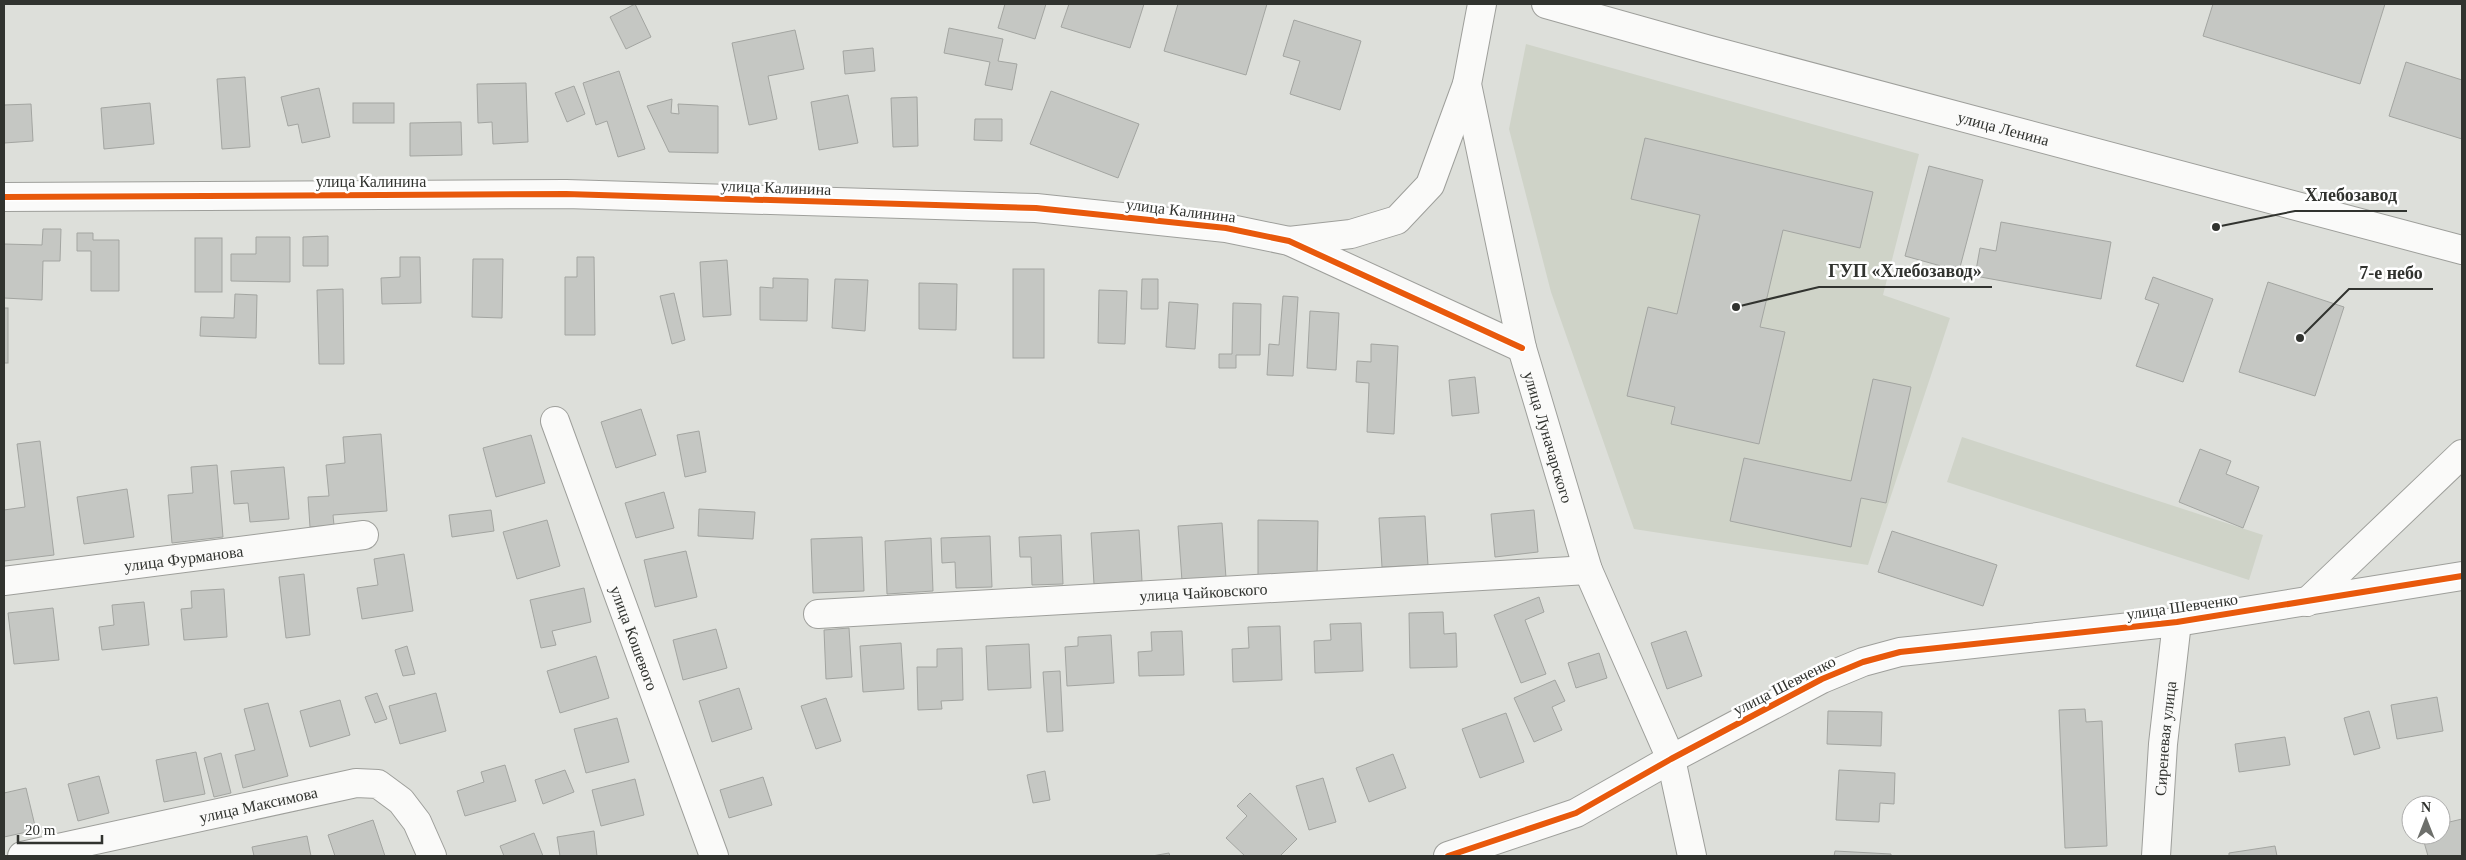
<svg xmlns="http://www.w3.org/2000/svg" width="2466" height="860" viewBox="0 0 2466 860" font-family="Georgia,serif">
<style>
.built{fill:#cfd3c8}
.building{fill:#c5c7c3;stroke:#a3a5a1}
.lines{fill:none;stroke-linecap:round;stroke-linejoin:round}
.minor-casing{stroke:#9e9f9b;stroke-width:30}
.minor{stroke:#fafaf9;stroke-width:28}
.cycleway-casing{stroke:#fff;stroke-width:9}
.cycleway{stroke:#e8590c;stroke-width:6}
.labels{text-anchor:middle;stroke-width:5;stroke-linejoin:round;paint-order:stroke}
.street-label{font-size:16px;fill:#31332f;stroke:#fff}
.leader{fill:none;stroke:#31332f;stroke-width:2}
.callout-dot{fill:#31332f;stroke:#fff;stroke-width:2}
.callout-label{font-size:18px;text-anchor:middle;font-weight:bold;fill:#31332f;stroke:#fff;stroke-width:5;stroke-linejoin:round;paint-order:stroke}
</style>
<rect width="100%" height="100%" fill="#dddfda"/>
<g class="built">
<path d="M1526,44l393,110 -36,141 67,23 -82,247 -234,-36 -83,-237 -42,-163z"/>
<path d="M1962,437l301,98 -14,45 -302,-98z"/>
</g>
<g class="building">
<path d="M635,4l16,33 -25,12 -16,-32z"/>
<path d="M1005,4h41l-11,35 -37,-11z"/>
<path d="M1069,4h75l-14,44 -69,-21z"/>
<path d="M1178,4h89l-21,71 -82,-24z"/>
<path d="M2213,4h172l-25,80 -157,-48z"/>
<path d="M1294,20l67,21 -21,69 -50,-16 10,-33 -17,-5z"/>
<path d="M949,28l54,11 -5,22 19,3 -5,26 -27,-5 5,-23 -46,-9z"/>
<path d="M795,30l9,39 -36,7 9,43 -28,6 -17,-82z"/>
<path d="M873,48l2,23 -30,3 -2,-23z"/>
<path d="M2406,62l56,18v59l-73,-23z"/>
<path d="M619,71l26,78 -27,8 -11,-36 -11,4 -13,-42z"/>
<path d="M245,77l5,70 -28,2 -5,-70z"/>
<path d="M526,83l2,59 -35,2 -1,-22 -14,1 -1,-39z"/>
<path d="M574,86l11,28 -18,8 -12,-29z"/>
<path d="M319,88l11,49 -28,6 -4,-19 -10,2 -7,-29z"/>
<path d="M1051,91l88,33 -21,54 -88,-34z"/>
<path d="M848,95l10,48 -39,7 -8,-48z"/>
<path d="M917,97l1,49 -25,1 -2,-49z"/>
<path d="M672,99l-1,14 8,1 -1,-10 40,2v47l-49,-1 -22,-46z"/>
<path d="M150,103l4,41 -50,5 -3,-41z"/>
<rect x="353" y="103" width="41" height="20"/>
<path d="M31,104l2,37 -29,2v-38z"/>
<path d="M975,119h27v22l-28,-1z"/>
<path d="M461,122l1,33 -52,1v-33z"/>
<path d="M1645,138l228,54 -13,56 -77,-18 -23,97 25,5 -26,112 -88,-20 4,-17 -48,-11 21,-89 29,7 23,-99 -69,-16z"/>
<path d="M1929,166l54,14 -24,91 -54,-15z"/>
<path d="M2001,222l110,20 -10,57 -126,-23 5,-28 16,3z"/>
<path d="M43,229h18l-1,32h-17l-1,39 -38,-2v-54l38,1z"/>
<path d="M77,233h16v7h26v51h-28v-40h-14z"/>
<path d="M328,236v30h-25v-29z"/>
<path d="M256,237h34v45l-59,-1v-27h25z"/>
<rect x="195" y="238" width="27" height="54"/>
<path d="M400,257h20l1,46 -39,1 -1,-26 19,-1z"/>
<path d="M577,257h17l1,78h-30v-58h12z"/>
<path d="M473,259h30l-1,59 -30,-1z"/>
<path d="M727,260l4,55 -28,2 -3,-55z"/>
<rect x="1013" y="269" width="31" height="89"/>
<path d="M2153,277l60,22 -30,83 -47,-16 23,-62 -14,-5z"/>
<path d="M773,278l35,1 -1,42 -47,-1v-33l13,1z"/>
<path d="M835,279l33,1 -3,51 -33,-3z"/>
<path d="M1142,279h16v30h-17z"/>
<path d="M2268,282l76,25 -29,89 -76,-24z"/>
<path d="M919,283l38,1 -1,46 -37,-1z"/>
<path d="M343,289l1,75h-25l-2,-74z"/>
<path d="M1099,290l28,1 -2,53 -27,-1z"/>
<path d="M674,293l11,47 -13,4 -12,-48z"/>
<path d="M235,294l22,1 -1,43 -56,-2 1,-19 33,1z"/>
<path d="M1283,296l15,1 -5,79 -26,-1 2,-31 10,1z"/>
<path d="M1169,302l29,2 -3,45 -29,-2z"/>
<path d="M1233,303l28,1 -1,51h-24v13h-17v-14h13z"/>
<rect x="4" y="308" width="4" height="55"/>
<path d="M1310,311l29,2 -3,57 -29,-2z"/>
<path d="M1371,344l27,2 -4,88 -27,-2 2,-49 -13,-1 1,-21 14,1z"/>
<path d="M1475,377l4,36 -27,3 -3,-36z"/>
<path d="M1873,379l38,8 -25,116 -25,-5 -10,49 -121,-26 14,-63 107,23z"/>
<path d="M641,409l15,46 -40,13 -15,-46z"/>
<path d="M699,431l7,41 -21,5 -8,-42z"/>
<path d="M381,434l6,77 -54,4 1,10 -24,2 -2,-30 21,-1 -3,-31 19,-2 -2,-26z"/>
<path d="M531,435l14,48 -49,14 -13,-49z"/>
<path d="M40,441l14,114 -50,6v-51l21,-3 -8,-63z"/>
<path d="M2200,449l31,12 -5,13 33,13 -16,41 -64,-26z"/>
<path d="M217,465l6,72 -51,6 -4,-48 25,-2 -2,-26z"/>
<path d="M284,467l5,52 -39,3 -2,-19 -14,1 -3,-33z"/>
<path d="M127,489l7,48 -50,7 -7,-47z"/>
<path d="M664,492l10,36 -38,10 -11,-35z"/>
<path d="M699,509l56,3 -2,27 -55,-3z"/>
<path d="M491,510l3,21 -42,6 -3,-22z"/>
<path d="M1534,510l4,42 -43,5 -4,-43z"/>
<path d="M1425,516l3,49 -46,2 -3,-49z"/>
<path d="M547,520l13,46 -43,13 -14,-47z"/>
<path d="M1258,520l60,1 -1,56 -59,-1z"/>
<path d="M1222,523l4,55 -44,3 -4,-55z"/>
<path d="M1139,530l3,51 -48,3 -3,-51z"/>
<path d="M1892,531l105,34 -14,41 -105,-34z"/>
<path d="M1061,535l2,49 -31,1 -1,-28h-11l-1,-20z"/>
<path d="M990,536l2,51 -36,1 -1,-26 -13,1 -1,-25z"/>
<path d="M862,537l2,54 -51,2 -2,-54z"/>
<path d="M931,538l2,53 -46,3 -2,-53z"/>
<path d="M686,551l11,46 -42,10 -11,-47z"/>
<path d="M404,554l9,57 -51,8 -5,-31 21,-3 -4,-26z"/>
<path d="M304,574l6,61 -24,3 -7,-61z"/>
<path d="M584,588l7,34 -39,9 4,14 -15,3 -11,-48z"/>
<path d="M224,589l3,48 -43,3 -3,-31 11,-1 -1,-17z"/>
<path d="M1539,597l5,15 -19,8 21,54 -25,9 -27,-68z"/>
<path d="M144,602l5,43 -47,5 -3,-23 15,-2 -2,-20z"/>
<path d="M53,608l6,52 -45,4 -6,-51z"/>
<path d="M1443,612l1,22 12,-1 1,34 -47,1 -1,-55z"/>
<path d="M1361,623l2,48 -48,2 -1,-32 17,-1 -1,-16z"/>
<path d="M1280,626l2,54 -49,2 -1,-33 17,-1 -1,-21z"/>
<path d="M849,628l3,49 -26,2 -2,-49z"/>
<path d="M716,629l11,39 -44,12 -10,-40z"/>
<path d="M1182,631l2,44 -45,1 -1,-24 14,-1 -1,-19z"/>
<path d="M1686,631l16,45 -35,13 -16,-46z"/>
<path d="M1111,635l3,48 -47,3 -2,-39 13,-1v-9z"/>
<path d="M901,643l3,46 -41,3 -3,-46z"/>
<path d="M1029,644l2,44 -43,2 -2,-44z"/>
<path d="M407,646l8,28 -12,2 -8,-26z"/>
<path d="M962,648l1,52 -22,1 1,8 -24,1 -1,-43h20v-18z"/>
<path d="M1599,653l8,25 -31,10 -8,-25z"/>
<path d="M596,656l13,42 -49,15 -13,-42z"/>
<path d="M1060,671l3,60 -16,1 -4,-60z"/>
<path d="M1555,680l10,21 -13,6 10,23 -28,12 -20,-44z"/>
<path d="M739,688l13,41 -40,13 -13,-41z"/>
<path d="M377,693l10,26 -12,4 -10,-26z"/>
<path d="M436,693l10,38 -46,13 -11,-38z"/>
<path d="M2437,697l6,34 -46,8 -6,-34z"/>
<path d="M826,698l15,43 -25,8 -15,-43z"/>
<path d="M340,700l10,35 -40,12 -10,-36z"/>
<path d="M268,703l20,73 -45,12 -8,-33 20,-5 -11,-41z"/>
<path d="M2085,709l1,13 16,-1 5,125 -42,2 -6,-138z"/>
<path d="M1828,711l54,1 -1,34 -54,-2z"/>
<path d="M2369,711l11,37 -26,7 -10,-37z"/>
<path d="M1506,713l18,49 -44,16 -18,-49z"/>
<path d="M617,718l12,44 -43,11 -12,-44z"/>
<path d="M2285,737l5,28 -51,7 -4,-28z"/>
<path d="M196,752l9,42 -41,8 -8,-42z"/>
<path d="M221,753l10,40 -17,4 -10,-39z"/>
<path d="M1393,754l13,34 -37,14 -13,-34z"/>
<path d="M505,765l11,36 -51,15 -8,-25 27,-9 -3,-10z"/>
<path d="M565,770l9,22 -31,12 -8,-24z"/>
<path d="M1839,770l56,3 -1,31 -14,-1 -1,19 -43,-2z"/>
<path d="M1045,771l5,29 -17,3 -6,-28z"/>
<path d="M99,776l10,37 -31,8 -10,-37z"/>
<path d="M763,777l9,28 -43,13 -9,-28z"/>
<path d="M1323,778l13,44 -27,8 -13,-44z"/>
<path d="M635,779l9,36 -43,11 -9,-36z"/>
<path d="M26,788l10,42 -32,7v-44z"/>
<path d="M1250,793l47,46 -17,17h-35l-19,-18 21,-22 -10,-10z"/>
<path d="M2462,819v37h-34l-6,-21h19v-11z"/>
<path d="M373,820l12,36h-50l-7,-21z"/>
<path d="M594,831l3,25h-37l-3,-19z"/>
<path d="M534,833l9,23h-39l-4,-10z"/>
<path d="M307,836l4,20h-57l-2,-9z"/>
<path d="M2275,846l2,10h-48v-3z"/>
<path d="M1835,851l56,3v2h-57z"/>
<path d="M1169,853l1,3h-18z"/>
</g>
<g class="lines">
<g class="minor-casing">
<g id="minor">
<path id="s1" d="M1482,4l-15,80 55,264 66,222 83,189 21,97"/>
<path id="s2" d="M1546,4l160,45 756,201"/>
<path d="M4,197l562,-3 470,14 190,20 63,13 233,107"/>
<path d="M1289,241l62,-7 46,-14 33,-35 37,-101"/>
<path id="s3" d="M555,421l159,435"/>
<path id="s4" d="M4,581l360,-46"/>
<path d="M2307,602l155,-148"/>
<path id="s5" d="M818,614l770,-44"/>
<path id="s6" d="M22,856l334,-73 22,1 23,17 16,21 15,34"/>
<path d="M1448,856l128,-43 95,-54 151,-80 41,-17 37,-10 277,-30 285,-46"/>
<path id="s7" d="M2156,856l7,-112 14,-122"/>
</g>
</g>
<use href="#minor" class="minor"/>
<g class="cycleway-casing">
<g id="cycleway">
<path d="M4,197l562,-3 470,14 190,20 63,13 233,107"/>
<path d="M1448,856l128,-43 95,-54 151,-80 41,-17 37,-10 277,-30 285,-46"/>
</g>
</g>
<use href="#cycleway" class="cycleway"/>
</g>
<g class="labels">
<g class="street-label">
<text dy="6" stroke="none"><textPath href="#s2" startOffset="474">улица Ленина</textPath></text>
<text x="371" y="187">улица Калинина</text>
<text transform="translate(776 187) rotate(2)" y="6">улица Калинина</text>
<text transform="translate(1181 210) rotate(7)" y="6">улица Калинина</text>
<text dy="6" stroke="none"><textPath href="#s1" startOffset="444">улица Луначарского</textPath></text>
<text dy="6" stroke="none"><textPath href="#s4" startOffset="181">улица Фурманова</textPath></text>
<text dy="6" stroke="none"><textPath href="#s5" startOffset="386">улица Чайковского</textPath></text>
<text transform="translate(2182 606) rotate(-8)" y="6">улица Шевченко</text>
<text dy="6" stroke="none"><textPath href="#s3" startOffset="231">улица Кошевого</textPath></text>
<text transform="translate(1784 685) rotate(-27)" y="6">улица Шевченко</text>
<text dy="6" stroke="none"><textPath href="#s7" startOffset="118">Сиреневая улица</textPath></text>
<text dy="6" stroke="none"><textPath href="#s6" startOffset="242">улица Максимова</textPath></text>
</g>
</g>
<path class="leader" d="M2216 227L2295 211H2407M1736 307L1819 287H1992M2300 338L2349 289H2433"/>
<g class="callout-dot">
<circle cx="2216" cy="227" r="5"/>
<circle cx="1736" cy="307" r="5"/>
<circle cx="2300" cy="338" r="5"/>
</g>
<g class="callout-label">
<text x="2351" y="201">Хлебозавод</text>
<text x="1905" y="277">ГУП «Хлебозавод»</text>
<text x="2391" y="279">7-е небо</text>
</g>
<rect width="2466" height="860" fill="none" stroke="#31332f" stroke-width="10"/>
<g transform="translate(2426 820)"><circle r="24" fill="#ffffff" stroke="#adadac"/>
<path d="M0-4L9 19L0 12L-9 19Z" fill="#6d6f6b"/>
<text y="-8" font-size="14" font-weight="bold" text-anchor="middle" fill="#31332f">N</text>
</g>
<path d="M18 835v8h84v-8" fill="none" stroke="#31332f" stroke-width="2.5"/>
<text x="25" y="835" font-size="15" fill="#31332f" stroke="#ffffff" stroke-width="4" paint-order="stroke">20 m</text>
</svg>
